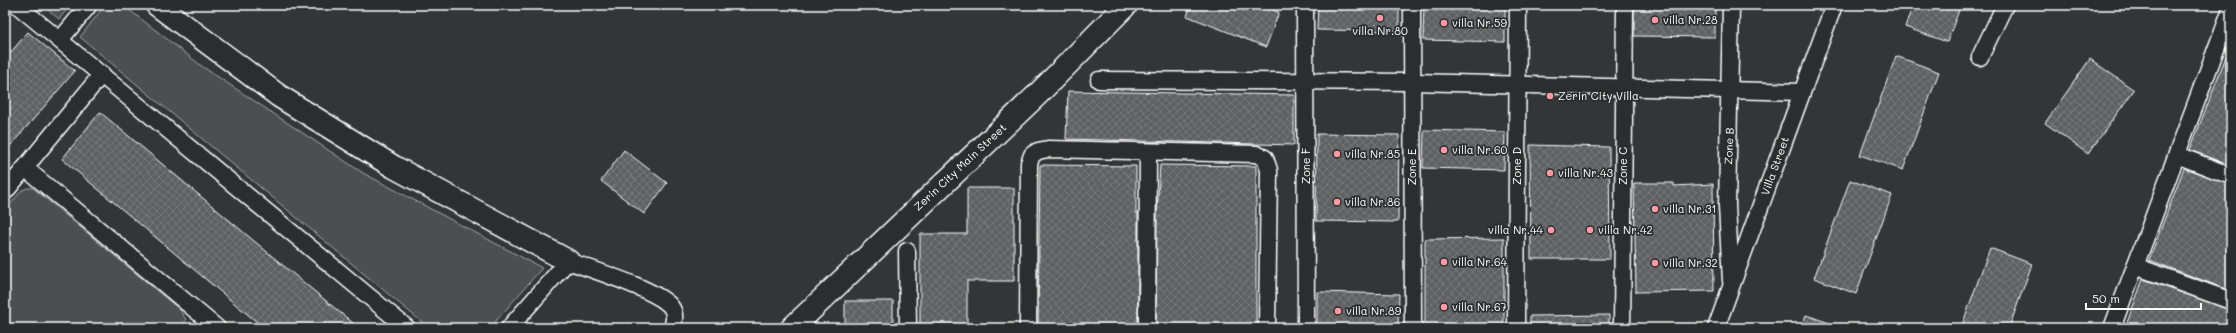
<svg xmlns="http://www.w3.org/2000/svg" width="2236" height="333" viewBox="0 0 2236 333" font-family="Mali,sans-serif">
<style>
.park{fill:#4c4f50;stroke:#a6a7a8}
.building{fill:url(#building-cross-hatch);stroke:#fff}
.lines{fill:none;stroke-linecap:round;stroke-linejoin:round}
.street-casing{stroke:#fff;stroke-width:19}
.secondary-casing{stroke:#fff;stroke-width:25}
.street{stroke:#2a2d2e;stroke-width:16}
.secondary{stroke:#2a2d2e;stroke-width:22}
.poi-dot{fill:#ff9aa2;stroke:#2a2d2e;stroke-width:1.5}
.labels{text-anchor:middle;stroke-width:3.5;stroke-linejoin:round;paint-order:stroke}
.poi-label{font-size:11px;fill:#fff;stroke:#2a2d2e;text-anchor:start}
.street-label{font-size:11px;fill:#fff;stroke:#2a2d2e}
</style>
<defs>
<pattern id="building-cross-hatch" width="8" height="8" patternUnits="userSpaceOnUse"><rect width="8" height="8" fill="#5f6162"/><path d="M0 0l8 8M0 8l8-8" fill="none" stroke="#77797a"/></pattern>
</defs>
<rect width="100%" height="100%" fill="#333536"/>
<filter id="ink" filterUnits="userSpaceOnUse"><feTurbulence type="fractalNoise" baseFrequency=".025" numOctaves="2"/><feDisplacementMap in="SourceGraphic" scale="8" xChannelSelector="R" yChannelSelector="G"/><feConvolveMatrix kernelMatrix="1 2 1 2 8 2 1 2 1" color-interpolation-filters="sRGB"/></filter>
<g filter="url(#ink)">
<g class="park">
<path d="M42,5h29l-12,14z"/>
<path d="M105,5h18l80,62 160,106 179,95 -52,60h-61l-349,-291z"/>
<path d="M28,188h5l147,122 6,10 -4,8h-177v-117l17,-21z"/>
</g>
<g class="building">
<path d="M1191,5h68l20,7 -13,35 -79,-31z"/>
<path d="M1318,5h81v26l-82,-1z"/>
<path d="M1424,5h81v37l-82,-2z"/>
<path d="M1634,5h81v32l-81,-1z"/>
<path d="M1913,5h48l-14,37 -42,-15z"/>
<path d="M28,32l47,39 -70,81v-93z"/>
<path d="M2230,46h1v120l-41,-16z"/>
<path d="M1896,56l43,16 -36,98 -43,-15z"/>
<path d="M2090,59l44,31 -46,64 -43,-31z"/>
<path d="M1068,91l226,4v50l-228,-6z"/>
<path d="M100,112l197,165 62,51h-95l-24,-20 -178,-149z"/>
<path d="M1424,130l81,2 -1,38 -81,-2z"/>
<path d="M1317,134l82,1 -1,87 -82,-1z"/>
<path d="M1530,145l79,2 1,112h-79z"/>
<path d="M624,150l43,33 -23,31 -43,-33z"/>
<path d="M1040,165l96,1v47h2v115h-100z"/>
<path d="M1160,165l96,1v162h-100l1,-115z"/>
<path d="M2184,168l47,17v106l-82,-31z"/>
<path d="M1850,180l42,15 -36,99 -42,-16z"/>
<path d="M1634,183h40v3l39,-2 1,107 -78,1z"/>
<path d="M967,188h47v93h-47v47h-47v-94h47z"/>
<path d="M1504,238v90h-79v-89z"/>
<path d="M1990,248l42,16 -23,64h-48z"/>
<path d="M2143,279l88,31v10l-3,8h-103z"/>
<path d="M1317,292l82,2 -1,34h-81z"/>
<rect x="845" y="301" width="48" height="27"/>
<path d="M1609,315v13h-79v-12z"/>
<path d="M1806,315l32,11v2h-37z"/>
</g>
<g class="lines">
<g class="street-casing">
<g id="street">
<path d="M17,5l390,323"/>
<path d="M1305,5l1,323"/>
<path d="M1412,5l1,323"/>
<path d="M60,40l29,-35"/>
<path d="M1980,57l25,-52"/>
<path d="M1099,80l313,2 390,10"/>
<path d="M2177,155l54,21"/>
<path d="M25,168l192,160"/>
<path d="M5,192l97,-118"/>
<path d="M907,251l1,77"/>
<path d="M2135,266l96,35"/>
<path d="M1731,281l-4,-75 4,-201"/>
<path d="M509,328l59,-67c22,8 91,29 103,46 5,7 3,14 1,21"/>
<path d="M1028,328l1,-165 3,-8 6,-4 10,-2 208,5 9,4 4,12 -2,158"/>
<path d="M1147,328l1,-175"/>
<path d="M1516,328l2,-323"/>
<path d="M1622,328l3,-323"/>
<path d="M1716,328l118,-323"/>
<path d="M2112,328l119,-319"/>
</g>
</g>
<g class="secondary-casing">
<g id="secondary">
<path d="M157,5l122,91 115,71 174,94"/>
<path d="M792,328l245,-233 89,-90"/>
</g>
</g>
<use href="#street" class="street"/>
<use href="#secondary" class="secondary"/>
</g>
</g>
<g class="poi-dot">
<circle cx="1380" cy="18" r="4"/>
<circle cx="1655" cy="20" r="4"/>
<circle cx="1444" cy="23" r="4"/>
<circle cx="1550" cy="96" r="4"/>
<circle cx="1444" cy="150" r="4"/>
<circle cx="1337" cy="154" r="4"/>
<circle cx="1550" cy="173" r="4"/>
<circle cx="1337" cy="202" r="4"/>
<circle cx="1655" cy="209" r="4"/>
<circle cx="1551" cy="230" r="4"/>
<circle cx="1590" cy="230" r="4"/>
<circle cx="1444" cy="262" r="4"/>
<circle cx="1655" cy="263" r="4"/>
<circle cx="1444" cy="307" r="4"/>
<circle cx="1338" cy="311" r="4"/>
</g>
<g class="labels">
<g class="poi-label">
<text x="1663" y="24">villa Nr.28</text>
<text x="1452" y="27">villa Nr.59</text>
<text x="1380" y="35" text-anchor="middle">villa Nr.80</text>
<text x="1558" y="100">Zerin City Villa</text>
<text x="1452" y="154">villa Nr.60</text>
<text x="1345" y="158">villa Nr.85</text>
<text x="1558" y="177">villa Nr.43</text>
<text x="1345" y="206">villa Nr.86</text>
<text x="1663" y="213">villa Nr.31</text>
<text x="1543" y="234" text-anchor="end">villa Nr.44</text>
<text x="1598" y="234">villa Nr.42</text>
<text x="1452" y="266">villa Nr.64</text>
<text x="1663" y="267">villa Nr.32</text>
<text x="1452" y="311">villa Nr.67</text>
<text x="1346" y="315">villa Nr.89</text>
</g>
<g class="street-label">
<text transform="translate(1729 146) rotate(-88)" y="4">Zone B</text>
<text transform="translate(1306 166) rotate(-90)" y="4">Zone F</text>
<text transform="translate(1517 166) rotate(-90)" y="4">Zone D</text>
<text transform="translate(1623 166) rotate(-90)" y="4">Zone C</text>
<text transform="translate(1775 166) rotate(-70)" y="4">Villa Street</text>
<text transform="translate(960 167) rotate(-43)" y="4">Zerin City Main Street</text>
<text transform="translate(1412 167) rotate(-90)" y="4">Zone E</text>
</g>
</g>
<rect width="2236" height="333" fill="none" stroke="#2a2d2e" stroke-width="20"/>
<rect x="10" y="10" width="2216" height="313" fill="none" stroke="#fff" stroke-width="1.5" filter="url(#ink)"/>
<path d="M2086 303v6h115v-6" fill="none" stroke="#ffffff" stroke-width="2"/>
<text x="2092" y="303" font-size="12" fill="#ffffff" stroke="#2a2d2e" stroke-width="3" paint-order="stroke">50 m</text>
</svg>
